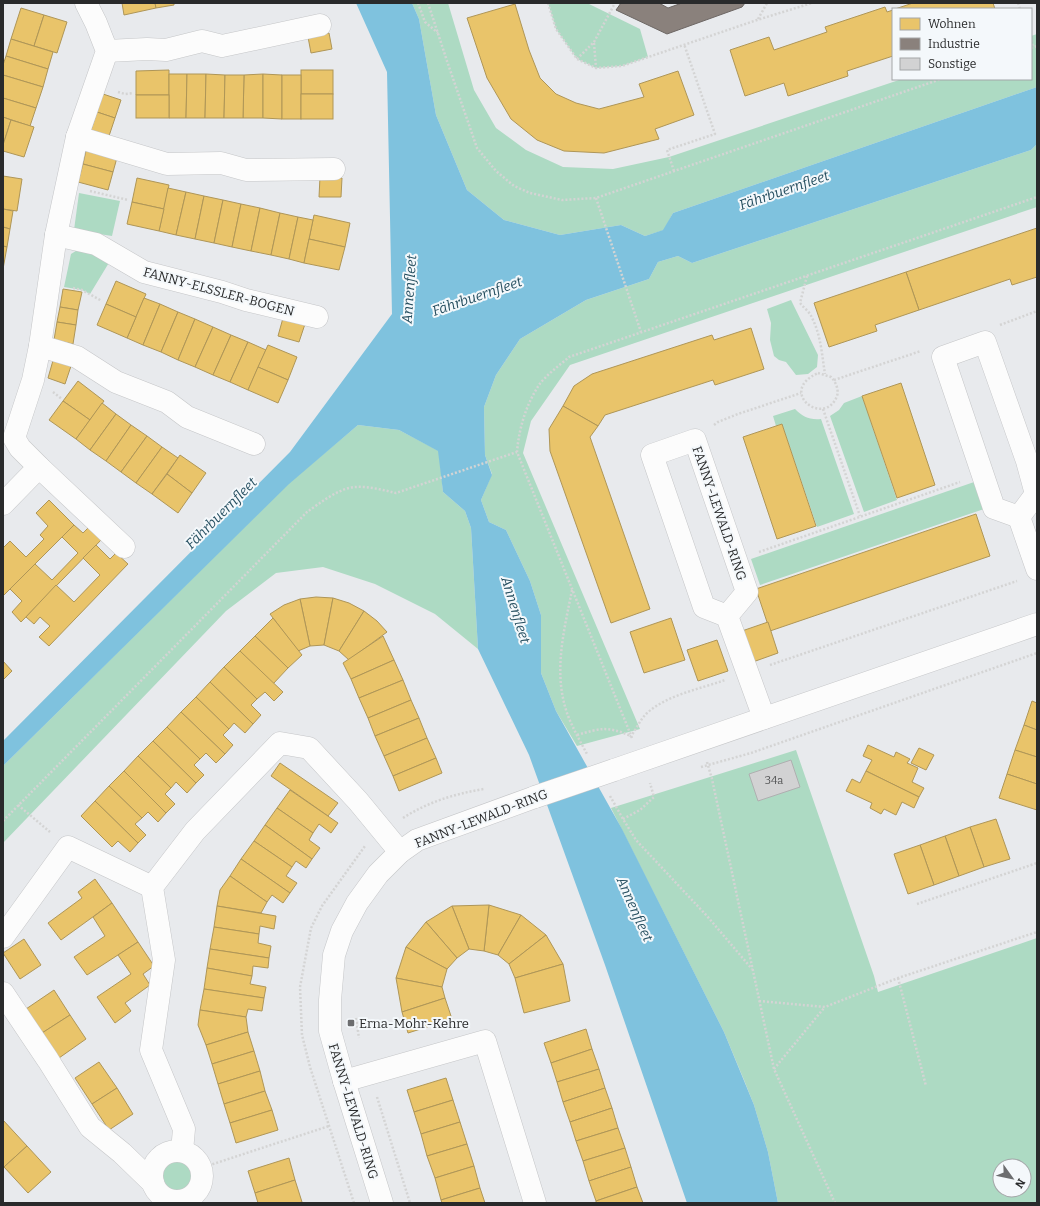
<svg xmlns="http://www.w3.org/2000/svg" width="1040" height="1206" viewBox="0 0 1040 1206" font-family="Bitter,serif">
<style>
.green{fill:#addac3;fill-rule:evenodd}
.water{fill:#7fc2de}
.homes{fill:#e9c46a;stroke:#af9657}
.industry{fill:#8a817c;stroke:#6d6764}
.building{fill:#d2d2d3;stroke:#afafb0}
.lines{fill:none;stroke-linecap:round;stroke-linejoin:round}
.minor-casing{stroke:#c5c6c8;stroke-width:23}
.path{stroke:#d4d4d4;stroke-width:2.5;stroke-dasharray:2 2;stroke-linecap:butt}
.minor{stroke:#fcfcfc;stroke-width:22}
.minor-bridge-casing{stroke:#c5c6c8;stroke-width:23;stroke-linecap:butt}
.minor-bridge{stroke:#fcfcfc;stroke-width:22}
.poi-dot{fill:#6c6d6f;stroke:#f4f8fb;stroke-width:1.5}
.labels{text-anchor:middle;stroke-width:4;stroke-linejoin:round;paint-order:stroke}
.number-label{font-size:11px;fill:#535455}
.street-label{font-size:13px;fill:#292a2b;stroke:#f4f8fb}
.poi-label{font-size:13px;fill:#292a2b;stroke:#f4f8fb;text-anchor:start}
.water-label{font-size:14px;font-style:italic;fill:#264f60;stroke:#f4f8fb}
</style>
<rect width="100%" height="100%" fill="#e8eaed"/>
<g class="green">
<path d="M412,3h36l26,87 22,38 30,22 37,17 50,2 56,-12 233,-78h129v-43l6,-2v53l-364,126 -9,17 -19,6 -24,-11 -61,10 -56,-15 -37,-30 -31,-75 -17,-96z"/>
<path d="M548,3h39l53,26 8,28 -26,9 -26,2 -19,-9 -21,-30z"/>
<path d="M1037,144v63l-467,158 -39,56 -8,32 117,276 -63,17 -21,-35 -15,-38v-58l-11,-34 -24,-51 -17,-8 -8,-22 11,-26 -7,-19 -1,-48 12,-32 24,-36 66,-39 63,-21 9,-17 20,-6 14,7 339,-113z"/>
<path d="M79,193l41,8 -8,35 -38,-6z"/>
<path d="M79,249l31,12 -20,33 -8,-4 -18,-3 7,-33z"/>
<path d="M791,300l27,55 -1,12 -9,7 -12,1 -10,-13 -7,-2 -5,-4 -4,-16 1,-17 -4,-14z"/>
<path d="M862,396l35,104 -33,12 -34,-96 9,-6 5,-7z"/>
<path d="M795,409c8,8 14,11 26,10l33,95 -37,13 -35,-103 -6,2 -3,-10z"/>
<path d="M358,425l41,5 40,21 4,41 22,19 6,17 7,121 -43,-35 -60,-30 -52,-17 -47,6 -50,38 -223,232v-77l286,-283z"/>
<path d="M977,481l10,27 -227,77 -9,-26z"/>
<path d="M796,750l78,226 4,16 159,-54v265h-259l-10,-51 -14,-47 -10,-25 -20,-48 -113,-224zM1000,1166h24v24h-24z"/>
<circle cx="176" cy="1176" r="17"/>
</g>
<path class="water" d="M356,3h56l7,16 17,96 31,75 37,30 56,15 61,-10 24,11 18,-6 10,-17 364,-126v57l-6,6 -339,113 -14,-7 -20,6 -9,17 -63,21 -66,39 -24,36 -12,32 1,48 7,20 -11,25 8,22 17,8 24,51 11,34v58l15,38 66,118 102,203 30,73 14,47 10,51h-91l-82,-238 -76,-210 -51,-106 -7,-121 -6,-17 -22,-19 -5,-41 -39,-21 -41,-5 -69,59 -286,282v-25l287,-289 102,-138 -5,-242z"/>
<g class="homes">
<path d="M122,3h33l1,5 -32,7z"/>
<path d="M155,3h19v2l-18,3z"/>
<path d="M913,3h80l2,6h-100z"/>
<path d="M515,4l14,46 11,28 16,16 20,9 23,6 45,-12 -5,-13 39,-13 16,44 -39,14 4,10 -55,14 -40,-2 -27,-11 -26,-21 -24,-41 -20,-60z"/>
<path d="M885,7l2,5 6,-2v46l-46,15 1,5 -60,20 -4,-13 -39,13 -15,-46 39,-13 5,13 53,-18 -2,-5z"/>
<path d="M21,8l23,7 -10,31 -23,-7z"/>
<path d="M44,15l23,7 -10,31 -23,-7z"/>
<path d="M329,33l3,16 -21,4 -3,-16z"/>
<path d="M11,39l42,13 -5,17 -42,-13z"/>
<path d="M6,56l42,13 -5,18 -40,-12v-10z"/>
<path d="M169,70v25h-33v-24z"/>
<rect x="301" y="70" width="32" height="24"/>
<path d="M169,74h18l-1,44h-17z"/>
<path d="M187,74h19l-1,44h-19z"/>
<path d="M206,74l19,1 -1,43h-19z"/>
<path d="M263,74v44h-20l1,-43z"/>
<path d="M263,74l19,1v44l-19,-1z"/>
<path d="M3,75l40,12 -7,21 -33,-10z"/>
<path d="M225,75h19l-1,43h-19z"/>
<rect x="282" y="75" width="19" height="44"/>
<path d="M103,94l18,6 -6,18 -18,-6z"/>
<rect x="301" y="94" width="32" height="25"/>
<rect x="136" y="95" width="33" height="23"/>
<path d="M3,98l33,10 -6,18 -27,-9z"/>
<path d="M97,112l18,6 -6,18 -18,-6z"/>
<path d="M3,117l8,3 -8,25z"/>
<path d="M11,120l23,7 -10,30 -21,-6v-6z"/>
<path d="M87,146l31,8 -5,18 -30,-8z"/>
<path d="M83,164l30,8 -5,18 -30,-8z"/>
<path d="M3,176l19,3 -5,32 -14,-2z"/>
<path d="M320,177l22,1 -1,19h-22z"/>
<path d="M137,178l32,7 -5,24 -32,-7z"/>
<path d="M168,188l18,4 -10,43 -17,-4z"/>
<path d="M186,192l18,4 -9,43 -19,-4z"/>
<path d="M204,196l19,4 -9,43 -19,-4z"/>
<path d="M223,200l18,4 -9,43 -18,-4z"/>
<path d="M132,202l32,7 -5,22 -32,-7z"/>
<path d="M241,204l19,4 -9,43 -19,-4z"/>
<path d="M260,208l20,5 -9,42 -20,-4z"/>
<path d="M3,209l10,2 -3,18 -7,-2z"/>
<path d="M280,213l18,4 -9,42 -18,-4z"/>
<path d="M314,215l36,8 -5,24 -36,-8z"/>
<path d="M298,217l15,3 -9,43 -15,-4z"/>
<path d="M3,227l7,2 -3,18 -4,-1z"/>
<path d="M1037,228v49l-25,8 -2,-6 -91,31 -13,-38z"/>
<path d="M309,239l36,8 -6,23 -35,-7z"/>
<path d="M3,246l4,1 -4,22z"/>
<path d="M906,272l13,38 -44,15 2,6 -48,16 -15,-44z"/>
<path d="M116,281l30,13 -10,23 -30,-13z"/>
<path d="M63,289l19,3 -4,18 -18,-3z"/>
<path d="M144,298l16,6 -17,41 -16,-7z"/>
<path d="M106,304l30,13 -9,21 -30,-13z"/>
<path d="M160,304l18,8 -17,40 -18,-7z"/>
<path d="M60,307l18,3 -2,15 -19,-3z"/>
<path d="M178,312l17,7 -17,41 -17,-8z"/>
<path d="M283,318l22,6 -6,18 -21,-6z"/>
<path d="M195,319l18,8 -18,40 -17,-7z"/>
<path d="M57,322l19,3 -3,19 -19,-4z"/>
<path d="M213,327l18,8 -18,40 -18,-8z"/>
<path d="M751,328l13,41 -49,16 -2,-5 -108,35 -7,11 -35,-20 11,-20 18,-12 120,-39 2,5z"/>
<path d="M231,335l17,7 -18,40 -17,-7z"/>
<path d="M248,342l18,8 -18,40 -18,-8z"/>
<path d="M268,345l29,12 -9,23 -30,-13z"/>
<path d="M54,357l18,6 -7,21 -17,-6z"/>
<path d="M258,367l30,13 -10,23 -30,-13z"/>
<path d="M78,381l26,20 -14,19 -27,-19z"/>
<path d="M901,383l34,102 -38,13 -35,-102z"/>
<path d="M63,401l27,19 -14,19 -27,-19z"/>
<path d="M102,403l14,11 -26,36 -14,-11z"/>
<path d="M563,406l35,20 -8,11 60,172 -39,14 -61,-172 -1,-22z"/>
<path d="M116,414l15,11 -25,36 -16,-11z"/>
<path d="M782,424l34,102 -39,13 -34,-102z"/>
<path d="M131,425l16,11 -26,36 -15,-11z"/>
<path d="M147,436l15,11 -26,36 -15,-11z"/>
<path d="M162,447l16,11 -26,36 -16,-11z"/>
<path d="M180,455l26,18 -14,20 -25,-19z"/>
<path d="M167,474l25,19 -14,20 -26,-19z"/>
<path d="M49,500l25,25 -71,71v-48l7,-7 16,16 18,-18 -4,-4 8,-9 -12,-13z"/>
<path d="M976,514l14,42 -220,75 -14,-42z"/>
<path d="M74,525l9,8 6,-6 13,12 -81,83 -9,-10 10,-11 -12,-12 25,-25 17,16 26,-27 -16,-16z"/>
<path d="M96,545l14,14 6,-6 12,11 -79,82 -10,-9 11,-11 -10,-9 -6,7 -8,-7 30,-32 18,17 26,-27 -17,-17z"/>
<path d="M316,597l17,1 -9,47 -14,1 -10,-47z"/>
<path d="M333,598l16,5 15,8 -25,40 -15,-6z"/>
<path d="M300,599l10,47 -12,5 -28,-37 14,-9z"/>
<path d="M364,611l13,10 10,11 -38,28 -10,-9z"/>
<path d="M273,618l29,37 -14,13 -33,-32z"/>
<path d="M671,618l14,42 -41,13 -14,-41z"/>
<path d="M768,622l10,31 -28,10 -11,-31z"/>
<path d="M255,636l33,32 -15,16 -33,-33z"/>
<path d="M383,636l11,24 -43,19 -8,-16z"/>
<path d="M717,640l11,31 -30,10 -11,-31z"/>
<path d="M240,651l43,41 -9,9 -9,-9 -8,7 -33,-32z"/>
<path d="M394,660l9,20 -44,18 -8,-19z"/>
<path d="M3,661l9,10 -9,9z"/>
<path d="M224,667l33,32 -6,6 10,10 -8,9 -43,-42z"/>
<path d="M403,680l8,20 -43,18 -9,-20z"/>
<path d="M210,682l43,42 -8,9 -11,-10 -5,6 -33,-32z"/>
<path d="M196,697l33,32 -6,6 10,10 -8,9 -44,-42z"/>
<path d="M411,700l8,18 -44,18 -7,-18z"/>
<path d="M1032,701l5,2v27l-13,-5z"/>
<path d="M181,712l44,42 -9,9 -10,-10 -6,6 -33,-32z"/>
<path d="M419,718l8,20 -43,18 -9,-20z"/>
<path d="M1024,725l13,5v27l-22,-7z"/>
<path d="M167,727l33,32 -6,6 10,10 -8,8 -43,-42z"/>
<path d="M427,738l9,20 -43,18 -9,-20z"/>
<path d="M153,741l43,42 -9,10 -11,-11 -5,6 -33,-32z"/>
<path d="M868,745l26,12 2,-5 14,7 -3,4 11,5 -6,14 12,6 -5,9 -53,-26 6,-11 -9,-4z"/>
<path d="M919,748l15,7 -8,15 -15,-7z"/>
<path d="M1015,750l22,7v27l-30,-10z"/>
<path d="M138,756l33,32 -6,6 10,10 -9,9 -42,-42z"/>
<path d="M436,758l6,15 -43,18 -6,-15z"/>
<path d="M280,763l58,40 -10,13 -57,-40z"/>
<path d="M124,771l42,42 -8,9 -10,-10 -6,6 -33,-32z"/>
<path d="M866,771l53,26 -5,11 -12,-6 -6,13 -12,-6 -3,5 -11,-6 2,-5 -26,-12 6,-12 8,4z"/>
<path d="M1007,774l30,10v26l-38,-12z"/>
<path d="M109,786l33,32 -7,6 11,11 -8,8 -43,-42z"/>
<path d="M290,790l48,33 -7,10 -12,-9 -6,9 -36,-25z"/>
<path d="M95,801l43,42 -8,9 -12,-11 -6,6 -31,-31z"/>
<path d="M277,808l36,25 -4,7 11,8 -8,11 -47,-34z"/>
<path d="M996,819l14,40 -26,8 -14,-40z"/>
<path d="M265,825l47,34 -6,9 -10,-7 -4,6 -38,-26z"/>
<path d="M970,827l14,40 -25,9 -14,-40z"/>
<path d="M945,836l14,40 -25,9 -14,-40z"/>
<path d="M254,841l38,26 -6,9 11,7 -7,10 -49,-34z"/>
<path d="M920,845l14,40 -26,9 -14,-40z"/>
<path d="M241,859l49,34 -7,10 -11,-8 -5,7 -37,-26z"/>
<path d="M230,876l37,26 -6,11 -44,-7 3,-16z"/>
<path d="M95,879l17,24 -51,37 -13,-17 34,-25 -4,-6z"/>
<path d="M112,903l26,39 -51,33 -13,-18 31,-21 -12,-19z"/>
<path d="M489,905l32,10 -23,40 -14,-4z"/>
<path d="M489,905l-5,46 -15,-2 -17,-43z"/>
<path d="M217,906l59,10 -2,13 -14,-3 -1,8 -45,-7z"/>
<path d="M452,906l17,43 -12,9 -31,-36z"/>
<path d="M521,915l25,20 -37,29 -11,-9z"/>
<path d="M426,922l31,36 -10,11 -41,-22z"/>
<path d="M214,927l45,7 -1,9 13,3 -2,12 -59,-9z"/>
<path d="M546,935l17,29 -48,14 -6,-14z"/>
<path d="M24,939l17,26 -21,14 -17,-26z"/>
<path d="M138,942l16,24 -11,8 7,11 -25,18 6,8 -16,12 -18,-26 34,-23 -13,-19z"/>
<path d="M406,947l41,22 -5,18 -46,-9z"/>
<path d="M210,949l59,9 -1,10 -15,-2 -1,10 -45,-8z"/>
<path d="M563,964l7,37 -46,12 -9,-35z"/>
<path d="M207,968l45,8 -2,8 16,3 -2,11 -60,-9z"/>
<path d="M396,978l46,9 3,11 -43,14z"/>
<path d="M204,989l60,9 -2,13 -14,-2 -2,8 -46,-7z"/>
<path d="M54,990l16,25 -28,18 -16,-24z"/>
<path d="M445,998l7,21 -44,14 -6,-21z"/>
<path d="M200,1010l46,7 2,15 -42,13 -8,-20z"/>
<path d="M70,1015l16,24 -27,19 -17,-25z"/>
<path d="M586,1029l6,20 -41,14 -7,-20z"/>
<path d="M248,1032l6,19 -42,13 -6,-19z"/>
<path d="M592,1049l7,20 -42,13 -6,-19z"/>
<path d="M254,1051l6,20 -42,13 -6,-20z"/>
<path d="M99,1062l18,26 -25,16 -17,-26z"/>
<path d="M599,1069l6,19 -42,14 -6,-20z"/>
<path d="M260,1071l5,20 -41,13 -6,-20z"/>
<path d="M446,1078l7,22 -39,12 -7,-22z"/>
<path d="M117,1088l16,26 -24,16 -17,-26z"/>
<path d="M605,1088l7,20 -42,14 -7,-20z"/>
<path d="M265,1091l7,19 -42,13 -6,-19z"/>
<path d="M453,1100l7,22 -39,12 -7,-22z"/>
<path d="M612,1108l6,20 -42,13 -6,-19z"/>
<path d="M272,1110l6,20 -42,13 -6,-20z"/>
<path d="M3,1120l24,26 -23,21 -1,-1z"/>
<path d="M460,1122l7,22 -40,12 -6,-22z"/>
<path d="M618,1128l7,20 -42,13 -7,-20z"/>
<path d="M467,1144l7,22 -39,12 -8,-22z"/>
<path d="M27,1146l24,26 -23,21 -24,-26z"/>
<path d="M625,1148l6,19 -42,14 -6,-20z"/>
<path d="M289,1158l6,22 -40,13 -7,-22z"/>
<path d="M474,1166l6,22 -39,12 -6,-22z"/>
<path d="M631,1167l6,20 -41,14 -7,-20z"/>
<path d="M295,1180l7,22 -4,1h-40l-3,-10z"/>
<path d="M637,1187l6,16h-47v-2z"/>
<path d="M480,1188l5,15h-43l-1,-3z"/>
</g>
<path class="industry" d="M621,3h38l9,5 14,-5h63l-3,4 -75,27 -51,-24z"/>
<path class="building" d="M791,760l9,27 -42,14 -9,-27z"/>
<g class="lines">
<g class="minor-casing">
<g id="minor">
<path d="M107,51l40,-2 19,1 36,-9 20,5 98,-21"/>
<path d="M77,137l90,27 54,-1 25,7 88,-1"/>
<path d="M56,235l40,9 48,28 78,20 24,8 71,17"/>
<path d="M985,342l42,119 9,33 -17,23 -25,-9 -51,-151z"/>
<path d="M40,346l37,11 39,25 51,20 20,15 67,27"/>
<path d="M39,467l85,80"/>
<path d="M3,504l36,-37 -19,-19 -6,-10 19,-58 7,-34 16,-111 21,-98 30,-86 -11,-28 -10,-20"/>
<path d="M1019,517l18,52"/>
<path d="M727,616l20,-24 -52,-152 -43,15 52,152 23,9 37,102"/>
<path d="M614,770l423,-146"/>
<path d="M3,937l65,-90 84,40"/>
<path d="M3,993l45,67 42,67 32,26 31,30"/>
<path d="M344,1081l141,-40 50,162"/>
<path d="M182,1151l2,-22 -33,-79 13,-90 -12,-73 43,-56 85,-88 29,5 49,53 42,51"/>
<circle cx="177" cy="1176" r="25"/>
<path d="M382,1203l-38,-122 -14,-50v-31l4,-45 8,-24 15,-28 21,-29 22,-22 17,-12 118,-43"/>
</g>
</g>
<g class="path">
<path d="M418,3l7,19 13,11"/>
<path d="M428,3l19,58 30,87 19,23 18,15 16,7 32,7 34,-2 345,-119"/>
<path d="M548,3l8,26 21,30 19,9 26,-2 135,-46 55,-17"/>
<path d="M1018,3l2,6"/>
<path d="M758,19l9,-16"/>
<path d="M1031,40l2,7"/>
<path d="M594,43l2,25"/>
<path d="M1031,48l6,-2"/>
<path d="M577,59l17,-17 21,-39"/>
<path d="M118,92l7,2 8,-1"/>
<path d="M674,171l-7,-21 48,-16 -31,-90"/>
<path d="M90,191l38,9"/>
<path d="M596,198l45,134"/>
<path d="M807,276l-7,27c4,5 10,9 12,15 9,17 10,38 13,56"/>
<path d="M73,288l9,2 20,11"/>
<path d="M1000,325l37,-14"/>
<path d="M818,373l13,4c5,5 8,13 6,19 -12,32 -61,-4 -19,-23z"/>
<path d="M834,380l87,-29"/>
<path d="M53,392l9,7"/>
<path d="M823,409l37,107"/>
<path d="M714,425l4,-3 20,-8 63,-21"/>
<path d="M759,552l201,-70"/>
<path d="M572,590c-8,41 -19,82 -5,123 5,14 13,28 20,41"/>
<path d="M770,665l247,-84"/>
<path d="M577,735c24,-7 30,-9 54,1"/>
<path d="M630,737c6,-7 10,-17 16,-23 20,-19 54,-25 79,-34"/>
<path d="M632,738l-115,-286c2,-24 9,-47 22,-67 7,-10 21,-20 30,-28l468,-160"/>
<path d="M707,762l5,17 62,290 61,134"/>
<path d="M701,767l50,-14 286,-100"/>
<path d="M610,796l13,23 13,21 71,76 45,53"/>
<path d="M18,805l32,27"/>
<path d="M403,818c25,-16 51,-24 81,-29"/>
<path d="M623,819l17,-9 14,-13 -4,-14"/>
<path d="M3,821l304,-309c13,-9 32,-24 48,-25 13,-1 28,3 41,6l121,-41"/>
<path d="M917,904l120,-41"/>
<path d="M898,978l28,108"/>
<path d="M759,1001l66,6 73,-29 139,-46"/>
<path d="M356,1018l3,20"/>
<path d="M774,1069l50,-61"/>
<path d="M377,1097l33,106"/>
<path d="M201,1168l128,-42"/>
<path d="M354,1203l-44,-136 -8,-32 -2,-48 11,-59 11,-22 43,-60"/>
</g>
<use href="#minor" class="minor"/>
<g class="minor-bridge-casing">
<path id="minor-bridge" d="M535,797l79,-27"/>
</g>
<use href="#minor-bridge" class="minor-bridge"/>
</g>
<rect class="poi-dot" x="347" y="1019" width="8" height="8" rx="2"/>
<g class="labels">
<g class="number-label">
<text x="774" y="784">34a</text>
</g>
<g class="street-label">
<text transform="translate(219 291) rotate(15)" y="5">FANNY-ELSSLER-BOGEN</text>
<text transform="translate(720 513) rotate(71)" y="5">FANNY-LEWALD-RING</text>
<text transform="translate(481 818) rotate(-21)" y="5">FANNY-LEWALD-RING</text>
<text transform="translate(354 1111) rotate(73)" y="5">FANNY-LEWALD-RING</text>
</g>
<g class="poi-label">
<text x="359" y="1028">Erna-Mohr-Kehre</text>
</g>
<g class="water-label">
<text transform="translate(784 190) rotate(-19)" y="5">Fährbuernfleet</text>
<text transform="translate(409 289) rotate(-86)" y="5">Annenfleet</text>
<text transform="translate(477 296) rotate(-19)" y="5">Fährbuernfleet</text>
<text transform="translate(221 513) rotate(-45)" y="5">Fährbuernfleet</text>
<text transform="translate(516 610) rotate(73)" y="5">Annenfleet</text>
<text transform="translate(635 909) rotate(66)" y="5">Annenfleet</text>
</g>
</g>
<rect width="1040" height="1206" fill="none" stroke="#292a2b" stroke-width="8"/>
<rect x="892" y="8" width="140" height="72" fill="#f4f8fb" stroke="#a3a6a8"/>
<rect x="900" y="18" width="20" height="12" fill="#e9c46a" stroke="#a3a6a8"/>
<text x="928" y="28" font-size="12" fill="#292a2b">Wohnen</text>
<rect x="900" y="38" width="20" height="12" fill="#8a817c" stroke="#a3a6a8"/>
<text x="928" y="48" font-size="12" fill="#292a2b">Industrie</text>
<rect x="900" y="58" width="20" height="12" fill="#d2d2d3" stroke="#a3a6a8"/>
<text x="928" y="68" font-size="12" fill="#292a2b">Sonstige</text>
<g transform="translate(1012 1178) rotate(123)"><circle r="19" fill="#f4f8fb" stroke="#a3a6a8"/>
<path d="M0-3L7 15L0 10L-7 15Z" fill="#6c6d6f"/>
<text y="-6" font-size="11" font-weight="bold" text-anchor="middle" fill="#292a2b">N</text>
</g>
</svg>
